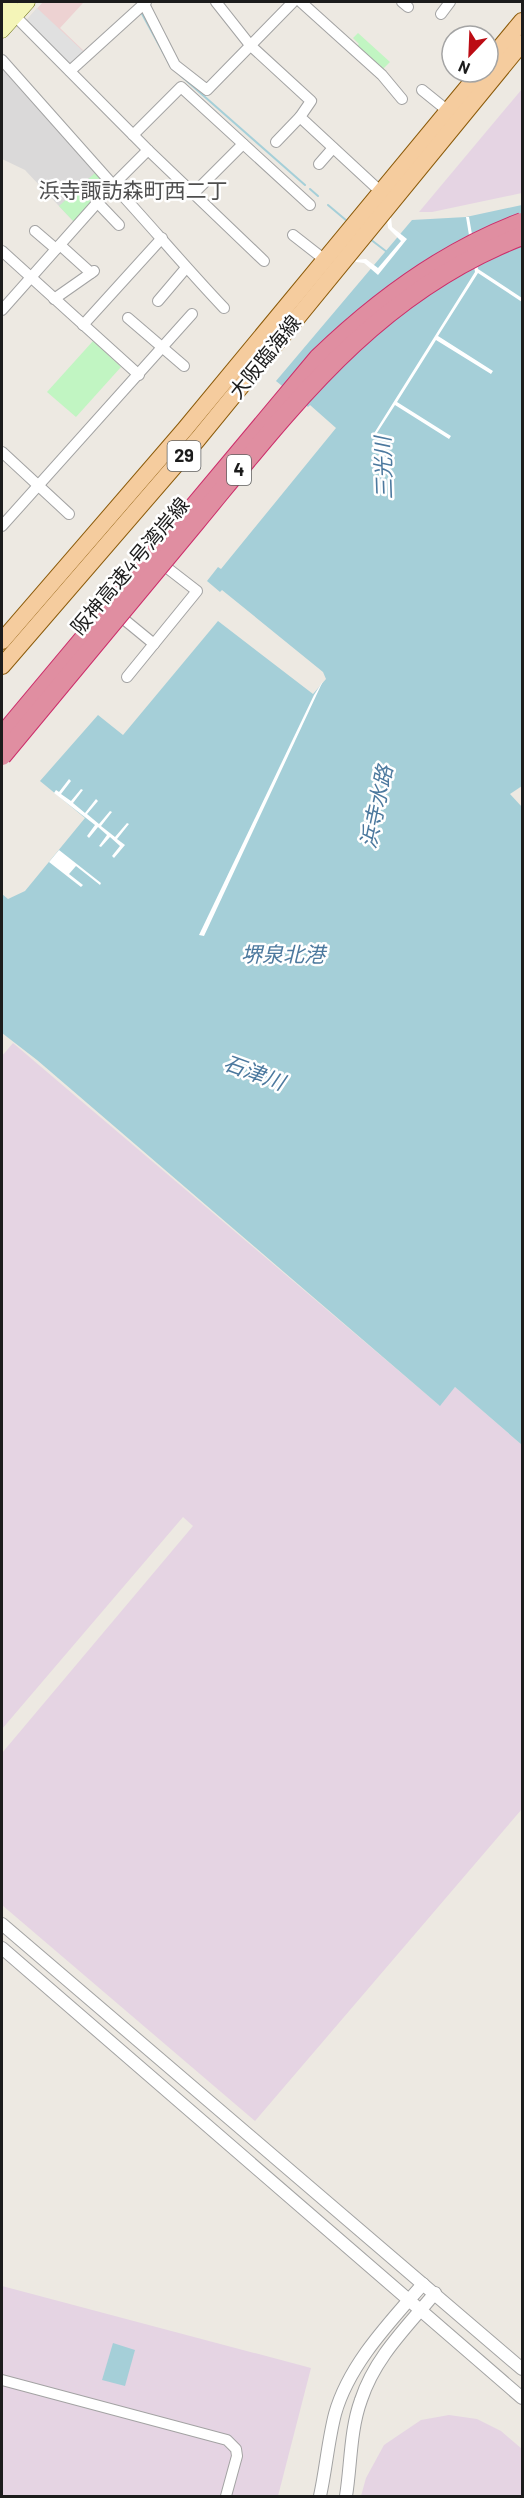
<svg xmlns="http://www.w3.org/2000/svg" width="524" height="2498" viewBox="0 0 524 2498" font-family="Barlow,'Noto Sans JP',sans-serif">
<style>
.residential{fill:#dad9d9}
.commercial{fill:#edd2d2}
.industrial{fill:#e5d4e3}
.park{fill:#c1f5c2}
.parking{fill:#e0e0e0}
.water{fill:#a5cfd8}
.pier{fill:#fff}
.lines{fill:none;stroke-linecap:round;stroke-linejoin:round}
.stream{stroke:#a5cfd8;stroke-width:2}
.minor-casing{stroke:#a3a3a3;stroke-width:12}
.tertiary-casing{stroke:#a3a3a3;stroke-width:14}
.secondary-casing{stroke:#656b0b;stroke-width:15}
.primary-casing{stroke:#8b5a09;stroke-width:18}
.minor{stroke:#fff;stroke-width:10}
.tertiary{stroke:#fff;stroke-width:12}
.secondary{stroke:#f4f5b8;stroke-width:14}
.primary{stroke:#f5cc9e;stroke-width:16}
.motorway-bridge-casing{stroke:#cc2e6b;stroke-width:20;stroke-linecap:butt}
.motorway-bridge{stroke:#e08ea1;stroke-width:18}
.labels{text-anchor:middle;stroke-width:5;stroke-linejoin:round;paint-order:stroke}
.shield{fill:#fff;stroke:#606060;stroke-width:1.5}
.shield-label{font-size:18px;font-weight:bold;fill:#1c1c1c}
.street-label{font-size:20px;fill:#1c1c1c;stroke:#fff}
.neighbourhood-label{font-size:21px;fill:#4f4f4f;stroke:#fff}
.water-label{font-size:21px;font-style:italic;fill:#4c799e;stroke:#fff}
</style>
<rect width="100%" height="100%" fill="#ede9e2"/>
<path class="residential" d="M2,62l104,120 -31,41 -50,-53 -23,-11z"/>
<path class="commercial" d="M43,2l40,1 -23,25 26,25 -63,-29z"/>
<g class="industrial">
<path d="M522,89v104l-90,19h-13z"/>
<path d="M13,1043l426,362 16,-18 67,58v364l-267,312 -253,-216v-152l191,-227 -10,-9 -181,212v-673z"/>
<path d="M2,2286l309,82 -33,128h-276z"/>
<path d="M449,2415l28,4 24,12 21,18v47h-161l5,-18 18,-33 37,-25z"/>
</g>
<g class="park">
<path d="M358,33l32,29 -8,8 -26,-23 3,-3 -6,-6z"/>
<path d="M96,172l10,10 -1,5 -30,36 -16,-17z"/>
<path d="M93,341l28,26 -45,50 -29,-25z"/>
</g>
<path class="parking" d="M37,8l48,45 -14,14 -47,-44z"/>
<g class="water">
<path d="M522,205v581l-12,8 12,13v638l-67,-58 -15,19 -403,-346 -35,-27v-139l6,5 17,-8 60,-73 -45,-37 58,-66 25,20 95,-114 95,73 13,-15 -3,-7 -101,-82 -2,2 -13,-11 11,-14 3,2 115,-141 -26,-23 -2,2 -32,-26 136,-161 54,-3z"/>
<path d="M113,2343l22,7 -10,36 -23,-6z"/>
</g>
<g class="pier">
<path d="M391,217l1,10 15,12 -29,36 -14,-12 -8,-1 -2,-2 12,-1 12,9 23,-27 -13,-13 -1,-9z"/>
<path d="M466,217h3l9,52 44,29v4l-44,-29 -40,63 55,35 -2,3 -55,-34 -39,62 54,34 -2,3 -54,-34 -20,31 -2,-1 102,-163z"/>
<path d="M323,681l-119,255 -5,-1 115,-240z"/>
<path d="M69,779l2,2 -10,13 10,7 10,-12 2,1 -10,13 12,10 11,-14 2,2 -11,13 12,10 11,-13 2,1 -11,14 14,11 12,-14 2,1 -12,15 8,6 -11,13 -2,-2 8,-10 -10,-9 -9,10 -2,-1 8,-11 -9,-8 -9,11 -2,-2 8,-11 -41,-32 2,-3 3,2z"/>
<path d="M59,850l42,33 -1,2 -24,-19 -7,8 14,11 -2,2 -32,-25z"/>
</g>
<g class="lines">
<g class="stream">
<path d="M141,12l30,55"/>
<path d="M180,75l125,110"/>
<path d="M310,189l8,7"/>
<path d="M328,205l19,16"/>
<path d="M370,239l17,13"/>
</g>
<g class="minor-casing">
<g id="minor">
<path d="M216,2l34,43 61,56 -11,16 81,75"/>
<path d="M301,2l81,73 20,24"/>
<path d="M402,2l6,5"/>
<path d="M144,4l31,61 32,25 86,-88"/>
<path d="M11,12l136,137 117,112"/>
<path d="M441,14l9,-12"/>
<path d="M2,60l111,125 -111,125"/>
<path d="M70,71l76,-69"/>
<path d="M422,90l26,21"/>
<path d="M133,135l48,-48 129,118"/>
<path d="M276,142l24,-25"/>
<path d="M148,150l-35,35c38,41 73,83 111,123"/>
<path d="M319,164l14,-16"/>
<path d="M193,194l50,-50"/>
<path d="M96,201l23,24"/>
<path d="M35,231l21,18"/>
<path d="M293,235l32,25"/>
<path d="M60,245l31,28"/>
<path d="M2,251l137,124"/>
<path d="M54,299l40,-28"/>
<path d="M158,301l28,-33"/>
<path d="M128,318l56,48"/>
<path d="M83,325l79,-87"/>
<path d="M2,452l67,62"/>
<path d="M2,526l190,-212"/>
<path d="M115,612l39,32"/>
<path d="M127,677l70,-86 -40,-31"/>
<path d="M2,2380l225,60 9,9 1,7 -11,40"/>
</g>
</g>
<g class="tertiary-casing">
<g id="tertiary">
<path d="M2,1924l520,445"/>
<path d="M2,1948l520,450"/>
<path d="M320,2496c6,-27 8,-55 15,-82 14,-50 55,-92 88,-130"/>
<path d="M346,2496c5,-31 4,-66 15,-96 14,-43 46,-73 74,-107"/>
</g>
</g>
<g class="secondary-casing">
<g id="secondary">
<path d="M2,13l9,-11"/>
<path d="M2,31l26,-29"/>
</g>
</g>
<g class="primary-casing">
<g id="primary">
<path d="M488,62l34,-41"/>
<path d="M2,641l183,-212 295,-357"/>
<path d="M2,666l196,-227 324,-396"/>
</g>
</g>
<use href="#minor" class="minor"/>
<use href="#tertiary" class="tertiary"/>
<use href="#secondary" class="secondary"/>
<use href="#primary" class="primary"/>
<g class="motorway-bridge-casing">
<g id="motorway-bridge">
<path d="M2,736l316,-378c60,-58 126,-107 204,-136"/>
<path d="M2,756c64,-78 129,-156 194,-234 96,-116 180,-230 326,-286"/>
</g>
</g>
<use href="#motorway-bridge" class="motorway-bridge"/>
</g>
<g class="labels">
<g class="shield">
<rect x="167.5" y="441" width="33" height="30" rx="4.5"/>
<rect x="227" y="455" width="24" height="30" rx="4.5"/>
</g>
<g class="shield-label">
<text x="184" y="462">29</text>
<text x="239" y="476">4</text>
</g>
<g class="street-label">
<text transform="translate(265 357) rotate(-51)" y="7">大阪臨海線</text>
<text transform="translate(130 566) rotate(-50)" y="7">阪神高速4号湾岸線</text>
</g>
<g class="neighbourhood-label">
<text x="133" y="198">浜寺諏訪森町西二丁</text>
</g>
<g class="water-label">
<text transform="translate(384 468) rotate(-92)" y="7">三光川</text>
<text transform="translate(377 807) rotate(-78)" y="7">浜寺水路</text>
<text x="283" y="962">堺泉北港</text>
<text transform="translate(254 1073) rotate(20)" y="7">石津川</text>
</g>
</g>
<rect width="524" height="2498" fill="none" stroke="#1c1c1c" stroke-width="6"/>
<g transform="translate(470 54) rotate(203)"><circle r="28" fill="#ffffff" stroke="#a4a4a4" stroke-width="1.5"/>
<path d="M0-4.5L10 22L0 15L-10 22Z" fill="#bc0c14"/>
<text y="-9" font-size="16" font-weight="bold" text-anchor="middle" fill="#1c1c1c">N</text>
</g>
</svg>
